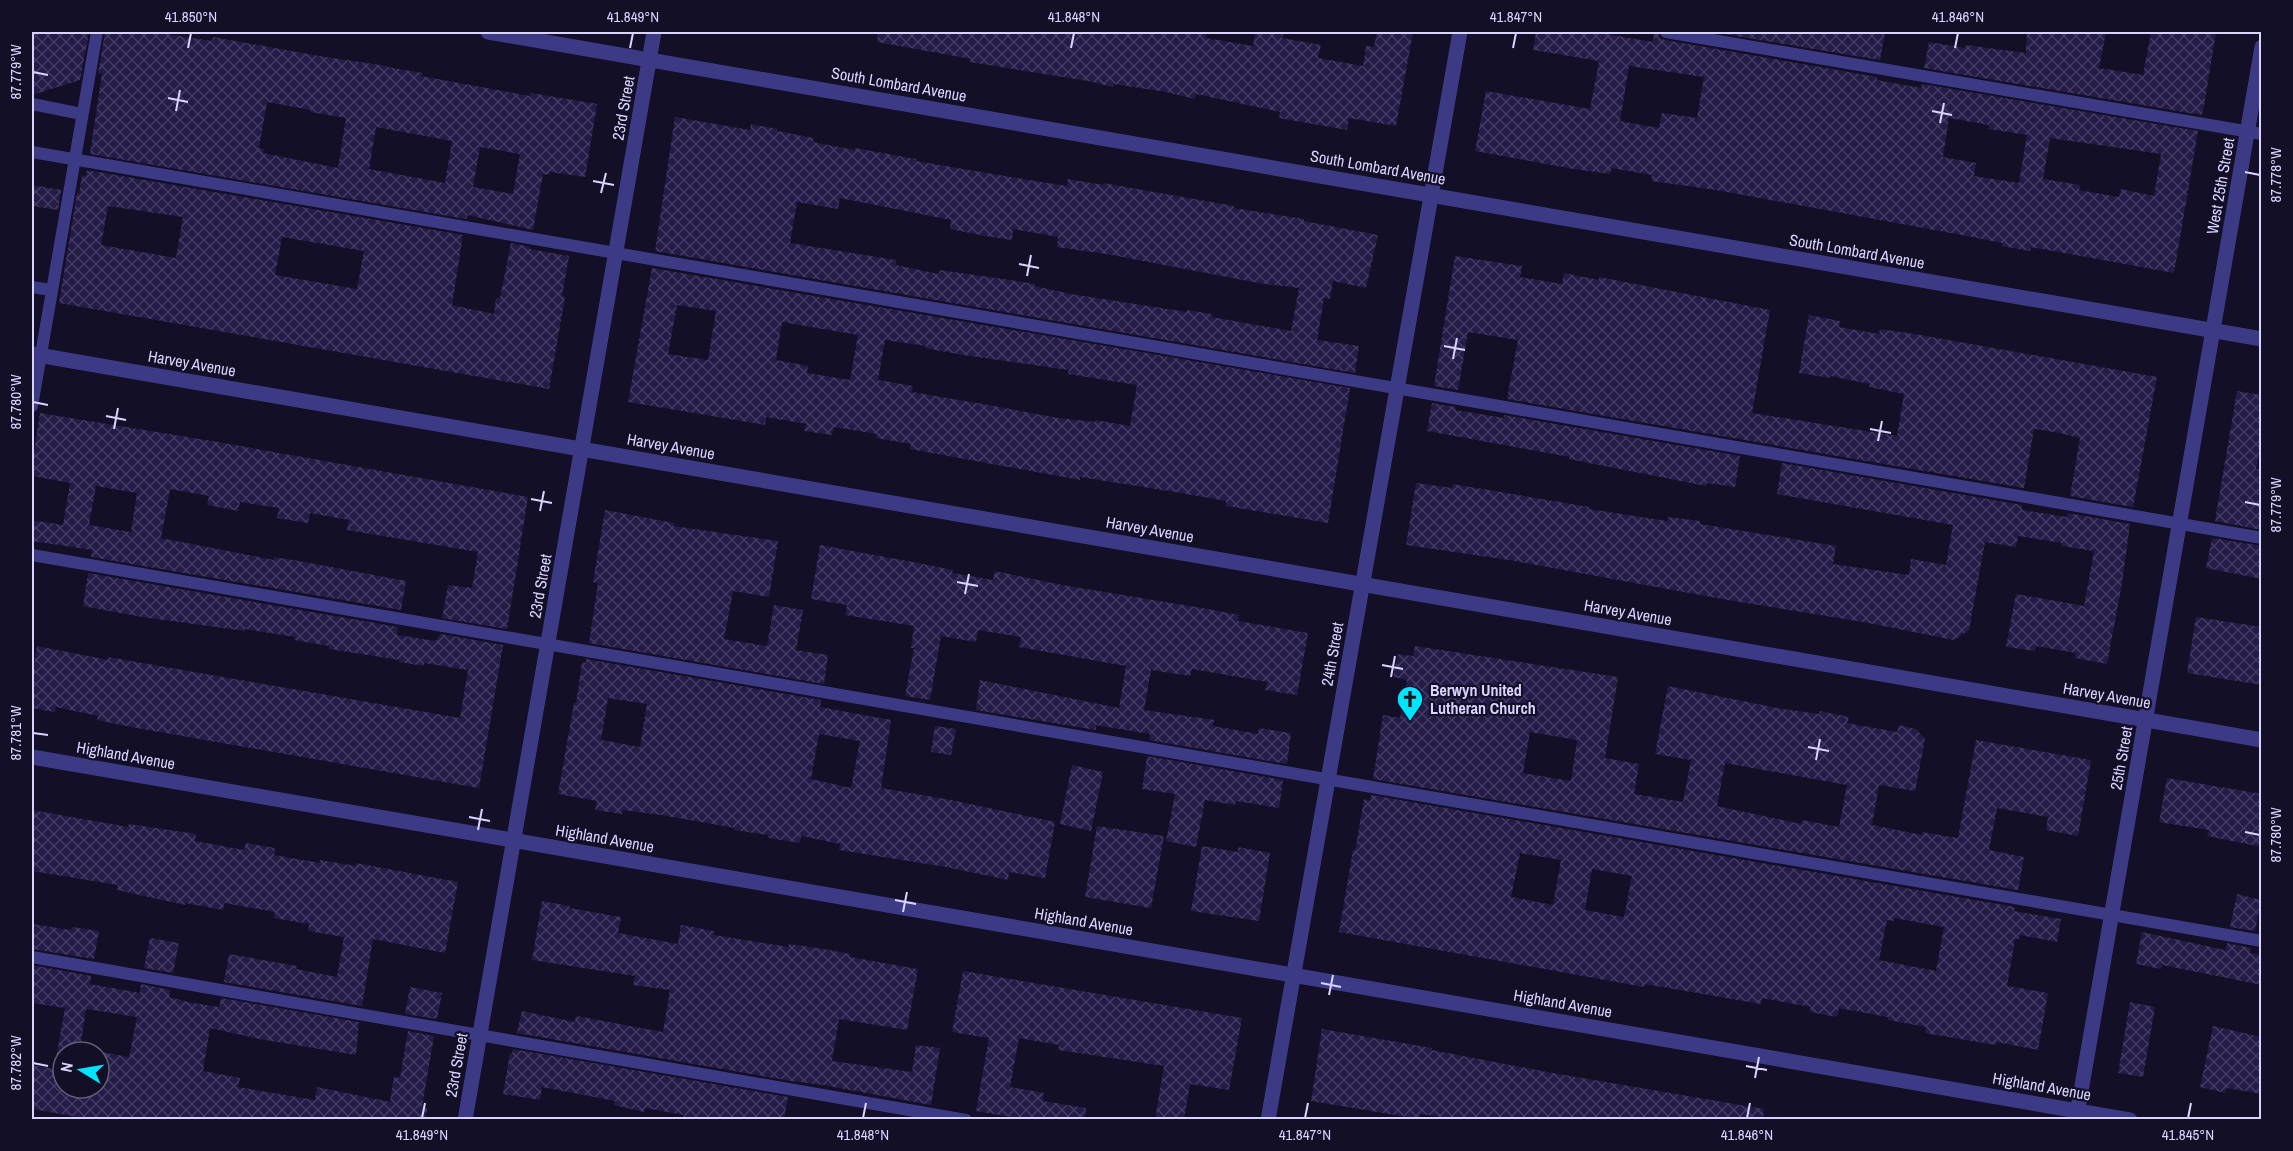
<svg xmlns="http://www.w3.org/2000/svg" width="2293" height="1151" viewBox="0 0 2293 1151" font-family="'Archivo Narrow',sans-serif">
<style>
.building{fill:url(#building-cross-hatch);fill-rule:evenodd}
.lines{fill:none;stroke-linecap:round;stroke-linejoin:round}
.service{stroke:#3d3a85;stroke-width:12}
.minor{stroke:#3d3a85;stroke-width:15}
.ticks{fill:none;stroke:#d9d4ff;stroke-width:2}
.labels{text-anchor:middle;stroke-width:4.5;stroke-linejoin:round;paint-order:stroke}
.street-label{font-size:16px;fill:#d9d4ff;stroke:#130f26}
.poi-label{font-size:16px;font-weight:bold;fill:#d9d4ff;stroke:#130f26;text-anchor:start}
.neatline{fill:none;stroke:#d9d4ff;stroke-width:2}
.ticks-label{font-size:15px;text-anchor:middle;fill:#d9d4ff}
</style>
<defs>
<pattern id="building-cross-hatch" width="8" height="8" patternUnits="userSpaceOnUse" patternTransform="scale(1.5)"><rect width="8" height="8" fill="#241b47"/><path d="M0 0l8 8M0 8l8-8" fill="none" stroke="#433b63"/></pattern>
</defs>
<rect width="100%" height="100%" fill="#130f26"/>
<g class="building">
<path d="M32,32h57l-9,48 -48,15z"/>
<path d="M105,32h49l58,9 1,-4 106,19 68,10v1l35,6 -1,3 109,20 1,-3 66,11 -12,73 -35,-5 -1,3 -6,-1 -10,56 -65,-15 -2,4 -376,-65 12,-81 -4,1zM267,102l44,8 -1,2 36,6 -8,50 -75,-15 1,-4 -5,-1zM376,127l76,14 -7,42 -76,-14zM480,147l40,7 -7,40 -40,-7z"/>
<path d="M878,32h329l-1,6 47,8 2,-14h29l-2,6 39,7 -3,13 45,8 3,-20 8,1 3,-15h36l-17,94 -47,-8 -2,12 -68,-12 1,-6 -84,-18 -1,5 -29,-7 -52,-8 -1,3 -25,-6 -118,-19 1,-3 -94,-17z"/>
<path d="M1536,32h59l58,10 1,-10h4l2,6 5,2 212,37v3l44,8 1,-4 276,47 -24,142 -143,-26 -1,4 -28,-5v-3l-35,-7 -251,-46 -65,-9 1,-6 -40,-7 -2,6 -36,-5 -99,-18 11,-60 104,18 9,-48 -66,-11zM1629,66l75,11 -7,41 -35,-5 -3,15 -39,-7zM1949,118l40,7v4l38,6 -8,48 -45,-7 2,-13 -33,-6zM2050,138l111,16 -7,42 -33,-7 -2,8 -40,-7 1,-5 -37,-6z"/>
<path d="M1712,32h173l-5,28z"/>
<path d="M2027,32h79l-7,36 44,7 8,-43h65l-13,80 -2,3 -277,-47 5,-26 36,6 1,-3 60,8z"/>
<path d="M675,117l75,13 1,-6 26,5v2l37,7 -1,4 42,8v-2l61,11v2l113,19 38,6 1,-7 35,6v-2l131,23v2l70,11v2l74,14 -12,53 -33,-7 -3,18 -6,-1 -7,42 42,6 -4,27 -700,-122zM840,198l111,22 -1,9 35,7 27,4 1,-11 45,8 -1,10 55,8 146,28 41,5 -8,43 -79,-14v-3l-25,-4v2l-116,-18 -37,-8 1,-2 -25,-4 -70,-10 -1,4 -43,-9v-5l-106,-17 7,-41 41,7z"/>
<path d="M87,170l376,65 -11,70 42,9 2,-16h4l11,-55 19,4v2l39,7 -7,40 3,1 -16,92 -490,-86 18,-110h2l3,-17h4zM108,206l75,11 -7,41 -75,-13zM282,237l82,14 -7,38 -82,-14z"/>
<path d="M32,185l29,5 -3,20 -26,-4z"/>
<path d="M1455,256l67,10 -2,11 42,7 2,-11 35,7v-3l171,33 -18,103 145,23 7,-42 -35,-7 1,-3 -40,-8v2l-31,-5 10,-58 31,6 -1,6 40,7 1,-5 35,5 242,43 -24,130 -63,-11 10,-58 -20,-5 -26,-4 -10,59 -517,-89 11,-59 -50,-8 -10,58 -24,-4z"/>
<path d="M652,268l698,120 -22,135 -102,-17v-5l-51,-9 -95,-15v3l-170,-31 1,-5 -35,-6 1,-4 -43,-7 -2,8 -28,-4 2,-7 -40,-7 -1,8 -137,-23zM677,305l39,6 -8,49 -40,-6zM782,322l76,13 -8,45 -43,-7 1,-7 -32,-6zM885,340l41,6 -1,2 38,7 106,15 -1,4 69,11 -7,41 -35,-6v2l-37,-4 -75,-14 -71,-12 1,-6 -35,-6z"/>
<path d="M2237,391l25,4v42l-6,32 6,1 -4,30 4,1v29l-47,-9z"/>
<path d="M1432,403l23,4 1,3 48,8v-3l236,41 -5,31 -28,-4 -1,3 -137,-27 1,-2 -143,-26z"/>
<path d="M40,413l178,29 310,55 -21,132 -65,-11 6,-33 24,3 6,-36 -131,-22 2,-10 -39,-7 -2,10 -31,-5 2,-10 -39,-6 -2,9 -31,-6 2,-9 -39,-7 -9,49 113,22v-3l25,4 107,20 -5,29 -310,-53 1,-7 -60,-9v-21l31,5 7,-42 -38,-7v-12zM96,486l41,7 -6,39 -42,-7z"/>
<path d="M1782,463l240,42v5l45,7 1,-4 62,11 -8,59 -15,81 -32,-6 1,-5 -40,-7 -1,5 -29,-4 10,-53 68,12 10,-55 -32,-5v-3l-44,-7 -2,11 -31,-5 -16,88 -15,10 -91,-18 -141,-23 -213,-39 -103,-15 10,-62 36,5 1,-4 136,23v2l78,12 1,-4 32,4v3l136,22 -3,18 76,11 2,-16 35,6 7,-40 -176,-31z"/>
<path d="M605,510l69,13 -1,3 105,15 -9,56 -36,-6 -9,48 43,7 7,-41 29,5 -7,40 32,5 -4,29 -235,-41 9,-60 -5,-1z"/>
<path d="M2212,538l50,8v33l-56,-11z"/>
<path d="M820,545l98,18 35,7 -1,3 41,7 2,-9 67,14 140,23 37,7 -1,6 70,12 -11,62 -32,-5 2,-8 -75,-13 -2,7 -39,-6 -7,40 70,10 -1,6 45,8 1,-6 32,5 -4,31 -138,-24 1,-6 -54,-9v5l-120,-20 4,-30 139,28 7,-42 -107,-19 2,-10 -43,-7 -2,12 -35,-6 -11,64 -25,-4 9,-48h-3l3,-22 -69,-11 2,-10 -36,-6z"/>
<path d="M88,573l310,54 -1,8 39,6 4,-7 63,11 -24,143 -348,-61 -34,-7 1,-4 -42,-9 -1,5 -23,-4v-30l5,-32 71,14v-3l352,61 8,-48 -44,-7v3l-25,-4v-2l-70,-11v-3l-35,-6 1,-3 -50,-8v2l-103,-14 -59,-11z"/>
<path d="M2196,617l66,10v58l-75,-12z"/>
<path d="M1415,646l203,31 -13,81 34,6 -5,30 49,8 8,-42 -36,-6 13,-68 115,23 36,5 1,-3 29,6 -2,6 50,9 2,-7 17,4 9,10 -10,52 -36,-6 -7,40 50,10v-3l36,6 18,-98 115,20 -13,76 -32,-6 2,-13 -51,-9 -8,42 35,7 -6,33 -645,-111 10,-64 17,3 7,-38 -14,-3 5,-23 15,2zM1530,732l47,8 -6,41 -48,-8zM1725,763l122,22 -8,42 -37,-7 -1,4 -84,-18z"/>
<path d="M586,659l235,41 -1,7 71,13 -10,68 70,12 104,22 -10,56 -36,-6 -1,8 -62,-13 -107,-17 1,-6 -39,-8 -1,7 -32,-5v-3l-34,-5 1,-2 -74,-13 -38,-5 -1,4 -27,-4 2,-9 -39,-7 16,-91h2l6,-41 4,1zM608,698l39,6 -7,43 -39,-7zM819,734l41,7 -9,47 -40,-9z"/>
<path d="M935,726l21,3 -5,26 -20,-3z"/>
<path d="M1147,756l136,24 -4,28 -43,-7 -1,4 -30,-5 -9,47 -30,-6 9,-47 -33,-5z"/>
<path d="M1072,765l31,7 -12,59 -31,-7z"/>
<path d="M2167,778l95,16v53l-55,-11 2,-6 -50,-8z"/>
<path d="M1371,795l644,112 -1,4 47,8 -4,23 -37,-7 -1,4h-4l-8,47 41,7 -10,57 -41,-8 -1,3 -71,-12 1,-6 -38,-7v-3l-49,-9 -2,9 -27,-5 1,-5 -49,-9 -1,6 -116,-20 -1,3 -305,-55 14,-82 2,1 9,-52 6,2zM1520,853l41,7 -8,45 -42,-8zM1592,869l40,7 -8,41 -39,-7zM1894,918l50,9 -8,44 -57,-11 8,-40 7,1z"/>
<path d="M32,810l96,17 1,-3 67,10 -1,7 49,9 2,-7 29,5 -1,7 46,8v-3l36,6v-3l102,19 -13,71 -72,-14 -11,67 -138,-24 5,-28 68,12 -1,3 41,8 7,-40 -36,-6 1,-7 -35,-6 1,-6 -51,-9 -1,7 -38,-7v2l-68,-15 1,-5 -86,-14z"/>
<path d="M1097,826l67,10 -13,72 -66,-11z"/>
<path d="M1202,846l36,6v-5l32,6 -11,68 -68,-10z"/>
<path d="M2237,894l24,6 -6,31 -25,-4z"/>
<path d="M542,901l28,5 -1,2 52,9 -3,16 60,11 3,-19 33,6v4l74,12 1,-3 35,5 26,5v3l68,12 -11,61 -68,-11 -7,42 80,11 4,-27 24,3 -9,57 -108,-20 -32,-4 -274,-48 5,-22 53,11 1,-6 87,16 7,-42 -37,-5 2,-9 -103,-16z"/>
<path d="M32,924l39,6 1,-3 27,4 -5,28 -62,-10z"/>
<path d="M2142,932l83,18 2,-7 24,5 -1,5 12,2v30l-100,-20 -1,4 -25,-5z"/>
<path d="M150,938l29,5 -6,30 -29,-5z"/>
<path d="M32,965l59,11 -1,8 50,9 1,-9 29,6 -1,7 19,5 31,5 2,-9 138,24 -3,33 -97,-16 -49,-11 -7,43 37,7 -2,9 77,13 2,-13 73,15 4,-25 6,1 8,-47 26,5 -12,71 5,1 -1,11h-338l-56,-10v-44l22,4 11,-61 -33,-5zM86,1009l51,8 -8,40 -49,-9zM63,1052h36v36h-36z"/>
<path d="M963,971l279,47 -13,72 -39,-6 -6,35h-29l9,-53 -106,-16 1,-5 -40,-7 -9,49 34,6 -1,8 43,7 -1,11h-74v-2l-35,-6 13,-73 -37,-6z"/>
<path d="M410,987l32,6 -5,26 -32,-5z"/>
<path d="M2130,1002l25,5 -12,70 -25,-4z"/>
<path d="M2213,1026l49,11v57l-35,-6 -2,5 -25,-6z"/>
<path d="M1322,1029l110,19v2l115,22 217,37 -1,10h-309l-33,-5 -2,5 -108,-18z"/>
<path d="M513,1049l275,48 -4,22h-101l1,-4 -39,-7 -1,4 -30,-7 1,-4 -73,-14 -2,13 -37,-6 7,-41 2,1z"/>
</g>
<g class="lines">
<g class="service">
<path d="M1666,32l596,102"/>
<path d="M32,104l50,10"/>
<path d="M32,152l2230,386"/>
<path d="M32,287l19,3"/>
<path d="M32,406l65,-374"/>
<path d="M32,555l2230,386"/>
<path d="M32,957l934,163"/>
</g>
<g class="minor">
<path d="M488,32l1774,307"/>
<path d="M32,354l2230,386"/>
<path d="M32,757l2098,363"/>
<path d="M465,1120l189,-1088"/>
<path d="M1268,1120l192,-1088"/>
<path d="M2076,1120l186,-1073"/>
</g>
</g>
<path class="ticks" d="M188,48l3,-15M630,48l3,-15M1071,48l3,-15M1513,48l3,-15M1955,48l3,-15M33,72l15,3M168,98l20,4M176,111l4,-21M1932,111l20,4M1940,123l4,-20M2245,172l15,3M593,181l21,4M601,193l5,-20M1019,264l20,4M1027,276l4,-21M1444,346l21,4M1453,359l4,-21M33,402l15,3M106,416l20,4M114,429l4,-21M1870,429l21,4M1878,441l4,-20M531,499l21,4M2245,502l15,3M540,511l4,-20M957,582l21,4M965,594l4,-20M1382,665l21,4M1391,677l4,-21M33,733l15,2M1808,747l21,4M1816,760l4,-21M469,817l21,4M478,830l4,-21M2245,832l15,3M895,900l21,4M903,912l4,-20M1321,983l20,4M1329,995l4,-20M33,1063l15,3M1746,1066l21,4M1755,1078l4,-21M422,1118l3,-15M863,1118l3,-15M1305,1118l3,-15M1747,1118l3,-15M2188,1118l3,-15"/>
<defs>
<g id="church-pin" transform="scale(1.35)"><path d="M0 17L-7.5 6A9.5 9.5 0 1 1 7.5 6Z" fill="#00e5ff" stroke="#130f26"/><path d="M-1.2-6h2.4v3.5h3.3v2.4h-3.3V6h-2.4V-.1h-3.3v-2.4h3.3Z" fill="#111"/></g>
</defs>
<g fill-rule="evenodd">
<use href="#church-pin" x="1410" y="699"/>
</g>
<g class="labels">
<g class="street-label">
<text transform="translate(899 84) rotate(10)" y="6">South Lombard Avenue</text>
<text transform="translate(623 108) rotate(-80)" y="6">23rd Street</text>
<text transform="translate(1378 167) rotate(10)" y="6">South Lombard Avenue</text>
<text transform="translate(2220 186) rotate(-80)" y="6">West 25th Street</text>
<text transform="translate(1857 251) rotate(10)" y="6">South Lombard Avenue</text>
<text transform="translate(192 363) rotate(10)" y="6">Harvey Avenue</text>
<text transform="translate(671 446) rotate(10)" y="6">Harvey Avenue</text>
<text transform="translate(1150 529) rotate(10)" y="6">Harvey Avenue</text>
<text transform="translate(540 586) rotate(-80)" y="6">23rd Street</text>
<text transform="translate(1628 612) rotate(10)" y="6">Harvey Avenue</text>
<text transform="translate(1332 654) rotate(-80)" y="6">24th Street</text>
<text transform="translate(2107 695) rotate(10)" y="6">Harvey Avenue</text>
<text transform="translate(126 755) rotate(10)" y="6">Highland Avenue</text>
<text transform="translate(2121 758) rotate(-80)" y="6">25th Street</text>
<text transform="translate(605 838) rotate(10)" y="6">Highland Avenue</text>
<text transform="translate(1084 921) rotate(10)" y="6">Highland Avenue</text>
<text transform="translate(1563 1003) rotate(10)" y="6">Highland Avenue</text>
<text transform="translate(456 1065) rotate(-80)" y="6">23rd Street</text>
<text transform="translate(2042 1086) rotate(10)" y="6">Highland Avenue</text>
</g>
<g class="poi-label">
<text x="1430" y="696">Berwyn United<tspan x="1430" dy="18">Lutheran Church</tspan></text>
</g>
</g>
<rect width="2293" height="1151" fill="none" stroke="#130f26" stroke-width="66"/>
<g transform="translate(81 1070) rotate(281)"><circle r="28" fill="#130f26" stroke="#625e7d" stroke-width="1.5"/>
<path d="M0-4.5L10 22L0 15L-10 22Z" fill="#00e5ff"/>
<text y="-9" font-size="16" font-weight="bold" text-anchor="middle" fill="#d9d4ff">N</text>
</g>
<rect x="33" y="33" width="2227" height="1085" class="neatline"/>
<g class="ticks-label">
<text x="191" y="22">41.850°N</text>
<text x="633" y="22">41.849°N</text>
<text x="1074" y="22">41.848°N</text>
<text x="1516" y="22">41.847°N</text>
<text x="1958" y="22">41.846°N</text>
<text transform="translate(16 72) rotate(-90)" y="5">87.779°W</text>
<text transform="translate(2276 175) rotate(-90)" y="5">87.778°W</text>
<text transform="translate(16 402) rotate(-90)" y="5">87.780°W</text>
<text transform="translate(2276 505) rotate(-90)" y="5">87.779°W</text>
<text transform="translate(16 733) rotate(-90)" y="5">87.781°W</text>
<text transform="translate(2276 835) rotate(-90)" y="5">87.780°W</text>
<text transform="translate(16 1063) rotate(-90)" y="5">87.782°W</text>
<text x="422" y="1140">41.849°N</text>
<text x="863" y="1140">41.848°N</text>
<text x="1305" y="1140">41.847°N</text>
<text x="1747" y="1140">41.846°N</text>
<text x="2188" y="1140">41.845°N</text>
</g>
</svg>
